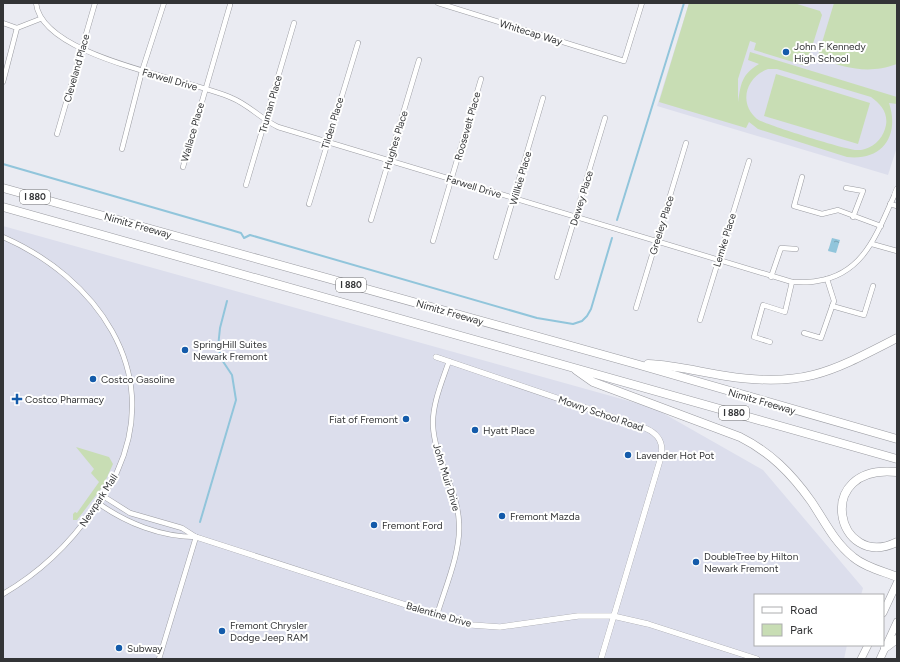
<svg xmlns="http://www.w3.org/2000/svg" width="900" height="662" viewBox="0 0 900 662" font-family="Figtree,sans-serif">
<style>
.built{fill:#dcdeec}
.green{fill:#c8ddb4;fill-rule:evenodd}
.water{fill:url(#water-ripples)}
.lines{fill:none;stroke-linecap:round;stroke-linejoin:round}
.stream{stroke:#91c5db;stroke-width:2}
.minor-casing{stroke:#9a9ba1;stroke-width:5.5}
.tertiary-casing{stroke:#9a9ba1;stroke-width:6}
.secondary-casing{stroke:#9a9ba1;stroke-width:8}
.motorway-casing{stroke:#9a9ba1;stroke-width:9}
.minor{stroke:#fff;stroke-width:4.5}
.tertiary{stroke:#fff;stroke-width:5.5}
.secondary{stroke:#fff;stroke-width:7}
.motorway{stroke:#fff;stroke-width:8}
.poi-dot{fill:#145baa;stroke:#fff;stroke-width:1.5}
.labels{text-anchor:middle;stroke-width:4;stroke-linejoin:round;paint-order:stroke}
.shield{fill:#fff;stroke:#707172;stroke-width:1}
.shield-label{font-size:9px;font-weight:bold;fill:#333436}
.street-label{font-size:10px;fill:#333436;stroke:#fff}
.poi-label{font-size:10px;fill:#333436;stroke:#fff;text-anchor:start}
</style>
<defs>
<pattern id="water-ripples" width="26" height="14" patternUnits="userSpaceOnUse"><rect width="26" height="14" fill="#91c5db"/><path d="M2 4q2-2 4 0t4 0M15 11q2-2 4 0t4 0" fill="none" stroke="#77a1b2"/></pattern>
</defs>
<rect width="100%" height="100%" fill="#eaebf2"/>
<g class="built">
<path d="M689,3h208v144l-9,28 -231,-69z"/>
<path d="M3,226l651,182 109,62 100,118 -2,7h-106v50h92l-3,14h-841z"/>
</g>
<g class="green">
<path d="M689,3h105l26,8 2,4 -16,51 -52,-16 2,-7 -6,-2 -12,38v23c3,-18 3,-27 21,-38l-11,-4 2,-8 147,45v7l-8,-1c11,33 -7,58 -42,54l-89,-28 -9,-7 -3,6 -87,-26zM768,69h9l94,28c10,7 17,16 15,28 -2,11 -10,21 -21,24 -2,1 -6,1 -9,1 -9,0 -93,-26 -99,-31 -19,-16 -11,-42 11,-50z"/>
<path d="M834,3h63v61c-31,11 -50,3 -80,-5z"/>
<path d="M776,74l94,29 -12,41 -94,-28z"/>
<path d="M76,447l33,10 4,7 -10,22 -26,34h-4v-6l2,-2 2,1 22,-31 -8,-9 3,-4z"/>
</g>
<path class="water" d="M832,238l8,2 -4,13 -8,-2z"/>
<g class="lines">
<g class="stream">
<path d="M3,164l228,66 10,3 3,5 6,-3 287,83 36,6 9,-3 5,-5 4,-7 21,-71"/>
<path d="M617,220l67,-217"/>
<path d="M200,522l36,-122 -4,-25 -10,-15 -4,-13 2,-19 7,-27"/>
</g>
<g class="minor-casing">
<g id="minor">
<path d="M36,3c6,55 152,75 196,95 17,7 29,21 46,29l514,155c8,0 17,1 25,-1 48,-7 60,-49 78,-87"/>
<path d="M438,3l186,58 18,-58"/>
<path d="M3,23l14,5 23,-9"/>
<path d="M3,82l14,-54"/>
<path d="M57,134l38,-131"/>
<path d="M122,149l20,-78 22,-68"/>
<path d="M183,167l47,-162"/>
<path d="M802,177l-8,29 28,8 16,-4 43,16"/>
<path d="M246,185l48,-162"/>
<path d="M846,188l17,3 -10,26"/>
<path d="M309,204l49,-161"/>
<path d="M890,204l7,2"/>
<path d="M371,220l48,-160"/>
<path d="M3,237c92,40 161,133 114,235 -6,14 -16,26 -24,38 -24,35 -54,63 -90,84"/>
<path d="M433,241l48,-162"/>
<path d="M872,244l25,7"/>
<path d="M496,257l47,-159"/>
<path d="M557,277l48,-159"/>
<path d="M771,277l10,-29 15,1"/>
<path d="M832,306l32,9 9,-29"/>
<path d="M636,308l50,-165"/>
<path d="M700,320l49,-159"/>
<path d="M804,333l17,5 13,-37 -7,-22"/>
<path d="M770,342l-16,-5 9,-32 22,7 7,-30"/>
<path d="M103,496l27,17 52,15 14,9"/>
<path d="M98,503c28,20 63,34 98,34"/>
<path d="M437,615c8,-27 24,-63 22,-92 -1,-33 -24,-63 -26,-97 -1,-22 9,-44 16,-65"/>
<path d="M159,659l37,-122"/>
</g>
</g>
<g class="tertiary-casing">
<g id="tertiary">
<path d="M895,194l2,-5"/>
<path d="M436,357l209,71c14,6 19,15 16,29l-60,202"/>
<path d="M196,537l241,78 35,10 28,2 78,-11h35l35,8 109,35"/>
</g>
</g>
<g class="secondary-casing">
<g id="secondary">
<path d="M883,613l14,-30"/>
<path d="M861,659l7,-14"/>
<path d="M880,659l17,-37"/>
</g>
</g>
<g class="motorway-casing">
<g id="motorway">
<path d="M3,188l633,176 261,75"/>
<path d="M3,207l894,252"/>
<path d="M648,364c27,1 52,8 78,12 77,12 105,-4 171,-38"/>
<path d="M576,370l17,12 147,55c30,15 51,36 71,64 13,19 23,41 42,56 12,10 29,14 44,20"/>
<path d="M897,472c-85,-9 -61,100 0,70"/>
<path d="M885,648l12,-9"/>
</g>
</g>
<use href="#minor" class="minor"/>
<use href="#tertiary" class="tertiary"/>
<use href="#secondary" class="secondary"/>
<use href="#motorway" class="motorway"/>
</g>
<g class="poi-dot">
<circle cx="786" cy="52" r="4"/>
<circle cx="185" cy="350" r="4"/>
<circle cx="93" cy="379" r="4"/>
<path d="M15 393h4v4h4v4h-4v4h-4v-4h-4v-4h4z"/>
<circle cx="406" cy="419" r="4"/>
<circle cx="475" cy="430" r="4"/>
<circle cx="628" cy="455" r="4"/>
<circle cx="502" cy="516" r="4"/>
<circle cx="374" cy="525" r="4"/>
<circle cx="696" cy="562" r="4"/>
<circle cx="222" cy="631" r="4"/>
<circle cx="119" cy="648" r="4"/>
</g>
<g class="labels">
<g class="shield">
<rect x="20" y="190" width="30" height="14" rx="3"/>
<rect x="336" y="278" width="30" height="14" rx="3"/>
<rect x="719" y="406" width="30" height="14" rx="3"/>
</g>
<g class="shield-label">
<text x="35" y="200">I 880</text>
<text x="351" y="288">I 880</text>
<text x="734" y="416">I 880</text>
</g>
<g class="street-label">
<text transform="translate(531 32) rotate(17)" y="4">Whitecap Way</text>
<text transform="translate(76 68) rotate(-74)" y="4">Cleveland Place</text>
<text transform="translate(170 79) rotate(16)" y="4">Farwell Drive</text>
<text transform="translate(270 104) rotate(-74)" y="4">Truman Place</text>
<text transform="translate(332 123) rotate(-73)" y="4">Tilden Place</text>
<text transform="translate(467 126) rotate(-74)" y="4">Roosevelt Place</text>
<text transform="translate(192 132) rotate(-74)" y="4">Wallace Place</text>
<text transform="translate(395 140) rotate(-73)" y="4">Hughes Place</text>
<text transform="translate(520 178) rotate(-74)" y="4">Willkie Place</text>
<text transform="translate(474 186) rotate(17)" y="4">Farwell Drive</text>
<text transform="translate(581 198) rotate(-73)" y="4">Dewey Place</text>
<text transform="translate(138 225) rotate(16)" y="4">Nimitz Freeway</text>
<text transform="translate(661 225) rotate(-73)" y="4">Greeley Place</text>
<text transform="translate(724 240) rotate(-73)" y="4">Lemke Place</text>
<text transform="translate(450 312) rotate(16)" y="4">Nimitz Freeway</text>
<text transform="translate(762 401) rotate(16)" y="4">Nimitz Freeway</text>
<text transform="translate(601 413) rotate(19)" y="4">Mowry School Road</text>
<text transform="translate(447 477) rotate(73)" y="4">John Muir Drive</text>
<text transform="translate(98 500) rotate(-57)" y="4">Newpark Mall</text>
<text transform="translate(439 614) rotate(16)" y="4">Balentine Drive</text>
</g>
<g class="poi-label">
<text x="794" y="50">John F Kennedy<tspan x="794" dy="12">High School</tspan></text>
<text x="193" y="348">SpringHill Suites<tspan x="193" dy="12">Newark Fremont</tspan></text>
<text x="101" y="383">Costco Gasoline</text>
<text x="25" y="403">Costco Pharmacy</text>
<text x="398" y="423" text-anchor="end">Fiat of Fremont</text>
<text x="483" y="434">Hyatt Place</text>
<text x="636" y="459">Lavender Hot Pot</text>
<text x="510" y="520">Fremont Mazda</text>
<text x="382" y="529">Fremont Ford</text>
<text x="704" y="560">DoubleTree by Hilton<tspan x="704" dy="12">Newark Fremont</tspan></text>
<text x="230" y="629">Fremont Chrysler<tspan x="230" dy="12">Dodge Jeep RAM</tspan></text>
<text x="127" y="652">Subway</text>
</g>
</g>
<rect width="900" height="662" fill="none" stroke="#333436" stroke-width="8"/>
<rect x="754" y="594" width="130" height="52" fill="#ffffff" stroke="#adaeaf"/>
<rect x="762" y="607" width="20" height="6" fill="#ffffff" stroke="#adaeaf"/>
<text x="790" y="614" font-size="12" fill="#333436">Road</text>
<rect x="762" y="624" width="20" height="12" fill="#c8ddb4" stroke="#adaeaf"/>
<text x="790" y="634" font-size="12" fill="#333436">Park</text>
</svg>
